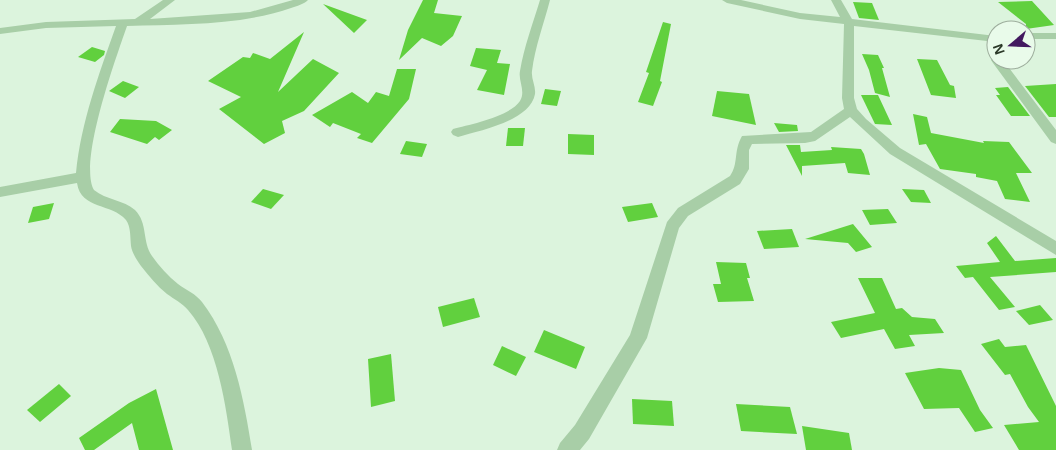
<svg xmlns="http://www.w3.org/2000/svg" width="1056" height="450" viewBox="0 0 1056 450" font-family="Helvetica,sans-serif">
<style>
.building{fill:#61d03e}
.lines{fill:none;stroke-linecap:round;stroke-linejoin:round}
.minor{fill:#a8cea7;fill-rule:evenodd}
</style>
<rect width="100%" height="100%" fill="#dcf4dd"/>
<g class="building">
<path d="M423,0h15l-4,13 28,3 -9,20 -12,10 -19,-8 -23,22 9,-30z"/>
<path d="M1032,1l22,24 -28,4v-5l-28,-22z"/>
<path d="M853,2l19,1 7,17 -20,-2z"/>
<path d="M323,4l44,16 -13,13z"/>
<path d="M663,22l8,2 -11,57 2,1 -9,24 -15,-4 11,-29 -3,-1z"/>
<path d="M304,32l-26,60 35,-33 26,14 -35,38 -22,10 3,12 -21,11 -45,-35 22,-12 -33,-16 35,-24 7,1 3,-5 17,6z"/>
<path d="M92,47l13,4 -1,4 -9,7 -17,-5z"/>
<path d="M476,48l25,2 -4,13 13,1 -6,31 -27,-5 10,-20 -17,-4z"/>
<path d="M862,54l16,1 6,13h-2l8,29 -15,-4 -6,-23z"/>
<path d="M917,59l20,1 13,25 4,1 2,12 -25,-3z"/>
<path d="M397,69h19l-7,30 -37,44 -15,-5 4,-4 -28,-11 -3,4 -18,-12 40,-23 16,11 8,-11 13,4z"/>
<path d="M123,81l16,6 -14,11 -16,-7z"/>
<path d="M1056,84v33h-7l-24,-31z"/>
<path d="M1008,87l22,29h-19l-15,-21h4l-5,-7z"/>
<path d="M545,89l16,2 -4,15 -16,-2z"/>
<path d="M717,91l32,3 7,31 -44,-9z"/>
<path d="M861,95h17l14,30 -17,-1z"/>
<path d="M913,114l14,3 4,16 53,10 -1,-2 26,1 23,31h-16l14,29 -25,-3 -8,-18 -21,-4v-3l-36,-5 -14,-25 -7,1z"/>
<path d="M120,119l36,2 16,9 -13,10 -4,-3 -8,7 -37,-12z"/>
<path d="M774,123l23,2 1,6 -19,1z"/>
<path d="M508,128h17l-2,18h-17z"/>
<path d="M568,134l26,1v20l-26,-1z"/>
<path d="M406,141l21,3 -5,13 -22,-3z"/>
<path d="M786,145h14l1,7 31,-2 -1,-3 30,2 3,5 6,21 -22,-2 -3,-10 -43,3v10z"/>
<path d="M263,189l21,6 -13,14 -20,-7z"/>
<path d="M902,189l22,1 7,13 -20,-1z"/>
<path d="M54,203l-5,16 -21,4 5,-16z"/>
<path d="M652,203l6,14 -30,5 -6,-15z"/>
<path d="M888,209l9,14 -27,2 -8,-15z"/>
<path d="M853,224l19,23 -16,5 -8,-9 -43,-4z"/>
<path d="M792,229l7,18 -35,2 -7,-18z"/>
<path d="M996,236l19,25 41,-3v14l-66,5 25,30 -16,3 -26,-33 -8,1 -9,-12 44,-4 -13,-19z"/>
<path d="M716,262l30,1 4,15h-3l7,23 -36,1 -5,-18h8z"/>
<path d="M858,278h24l14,31 6,-1 10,9 23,2 9,14 -35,2 6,11 -20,3 -11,-20 -43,9 -10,-16 44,-9z"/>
<path d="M474,298l6,19 -37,10 -5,-20z"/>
<path d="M1040,305l13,15 -24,5 -13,-14z"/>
<path d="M544,330l41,17 -9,22 -42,-17z"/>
<path d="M999,339l6,8 21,-2 30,61v44h-37l-15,-25 35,-3 -11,-15 -18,-33 -5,1 -24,-31z"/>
<path d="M502,346l24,11 -10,19 -23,-11z"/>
<path d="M391,354l4,47 -24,6 -3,-48z"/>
<path d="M939,368l22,2 19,40 13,18 -18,4 -16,-24 -35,1 -19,-36z"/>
<path d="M59,384l12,12 -31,26 -13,-12z"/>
<path d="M156,389l17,61h-34l-7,-27 -38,27h-9l-6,-12 50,-35z"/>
<path d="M632,399l40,2 2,25 -41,-2z"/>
<path d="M736,404l54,3 7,27 -56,-3z"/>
<path d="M802,426l47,7 3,17h-46z"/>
</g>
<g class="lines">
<g class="minor">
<path d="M163,0h12l-25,19 100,-7 43,-12h15c-4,4 -11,6 -17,8 -52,18 -110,16 -164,18 -11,32 -49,136 -33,164 12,10 30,10 41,20 13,13 7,32 17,46 7,10 16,20 26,28 8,6 18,10 24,18 32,42 42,98 50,148h-20c-6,-43 -14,-106 -44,-140 -6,-7 -14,-11 -21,-16 -10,-8 -18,-18 -26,-28 -4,-6 -9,-13 -10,-20 -1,-9 0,-19 -5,-26 -14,-17 -45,-10 -49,-37l-77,14v-10l76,-14c5,-51 23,-99 40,-147l-70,2 -46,6v-6l46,-6 89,-3z"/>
<path d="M540,0h10c-6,23 -15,47 -18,71 -1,8 4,15 3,23 -5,27 -54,36 -77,43l-5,-2 -2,-3 2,-3c18,-5 56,-12 67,-28 6,-10 -2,-20 0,-30 4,-24 13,-48 20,-71z"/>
<path d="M722,0h19l59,13 40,4 -9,-17h10l11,19 144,17v6l-142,-16v72l3,11 9,10 34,29 156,93v14l-166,-101 -40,-37 -35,24 -10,2 -53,1 -3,6v19l-9,15 -52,32 -9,12 -32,110 -58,101 -9,11h-23l3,-7 15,-18 55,-90 37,-113 11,-14 52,-32c9,-13 3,-24 12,-40l69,-4 33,-23 -2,-11 2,-74 -44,-5 -73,-16z"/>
<rect x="1026" y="33" width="30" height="6"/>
<path d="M993,57h3v3h7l53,70v14l-5,-2 -58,-79 -2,-3z"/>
</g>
</g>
<g transform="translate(1011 45) rotate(251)"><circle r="24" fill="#e9fbea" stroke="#9dad9c"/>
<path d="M0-4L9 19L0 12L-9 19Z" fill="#42195f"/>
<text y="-8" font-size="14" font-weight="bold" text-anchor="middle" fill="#2b3928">N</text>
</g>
</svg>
